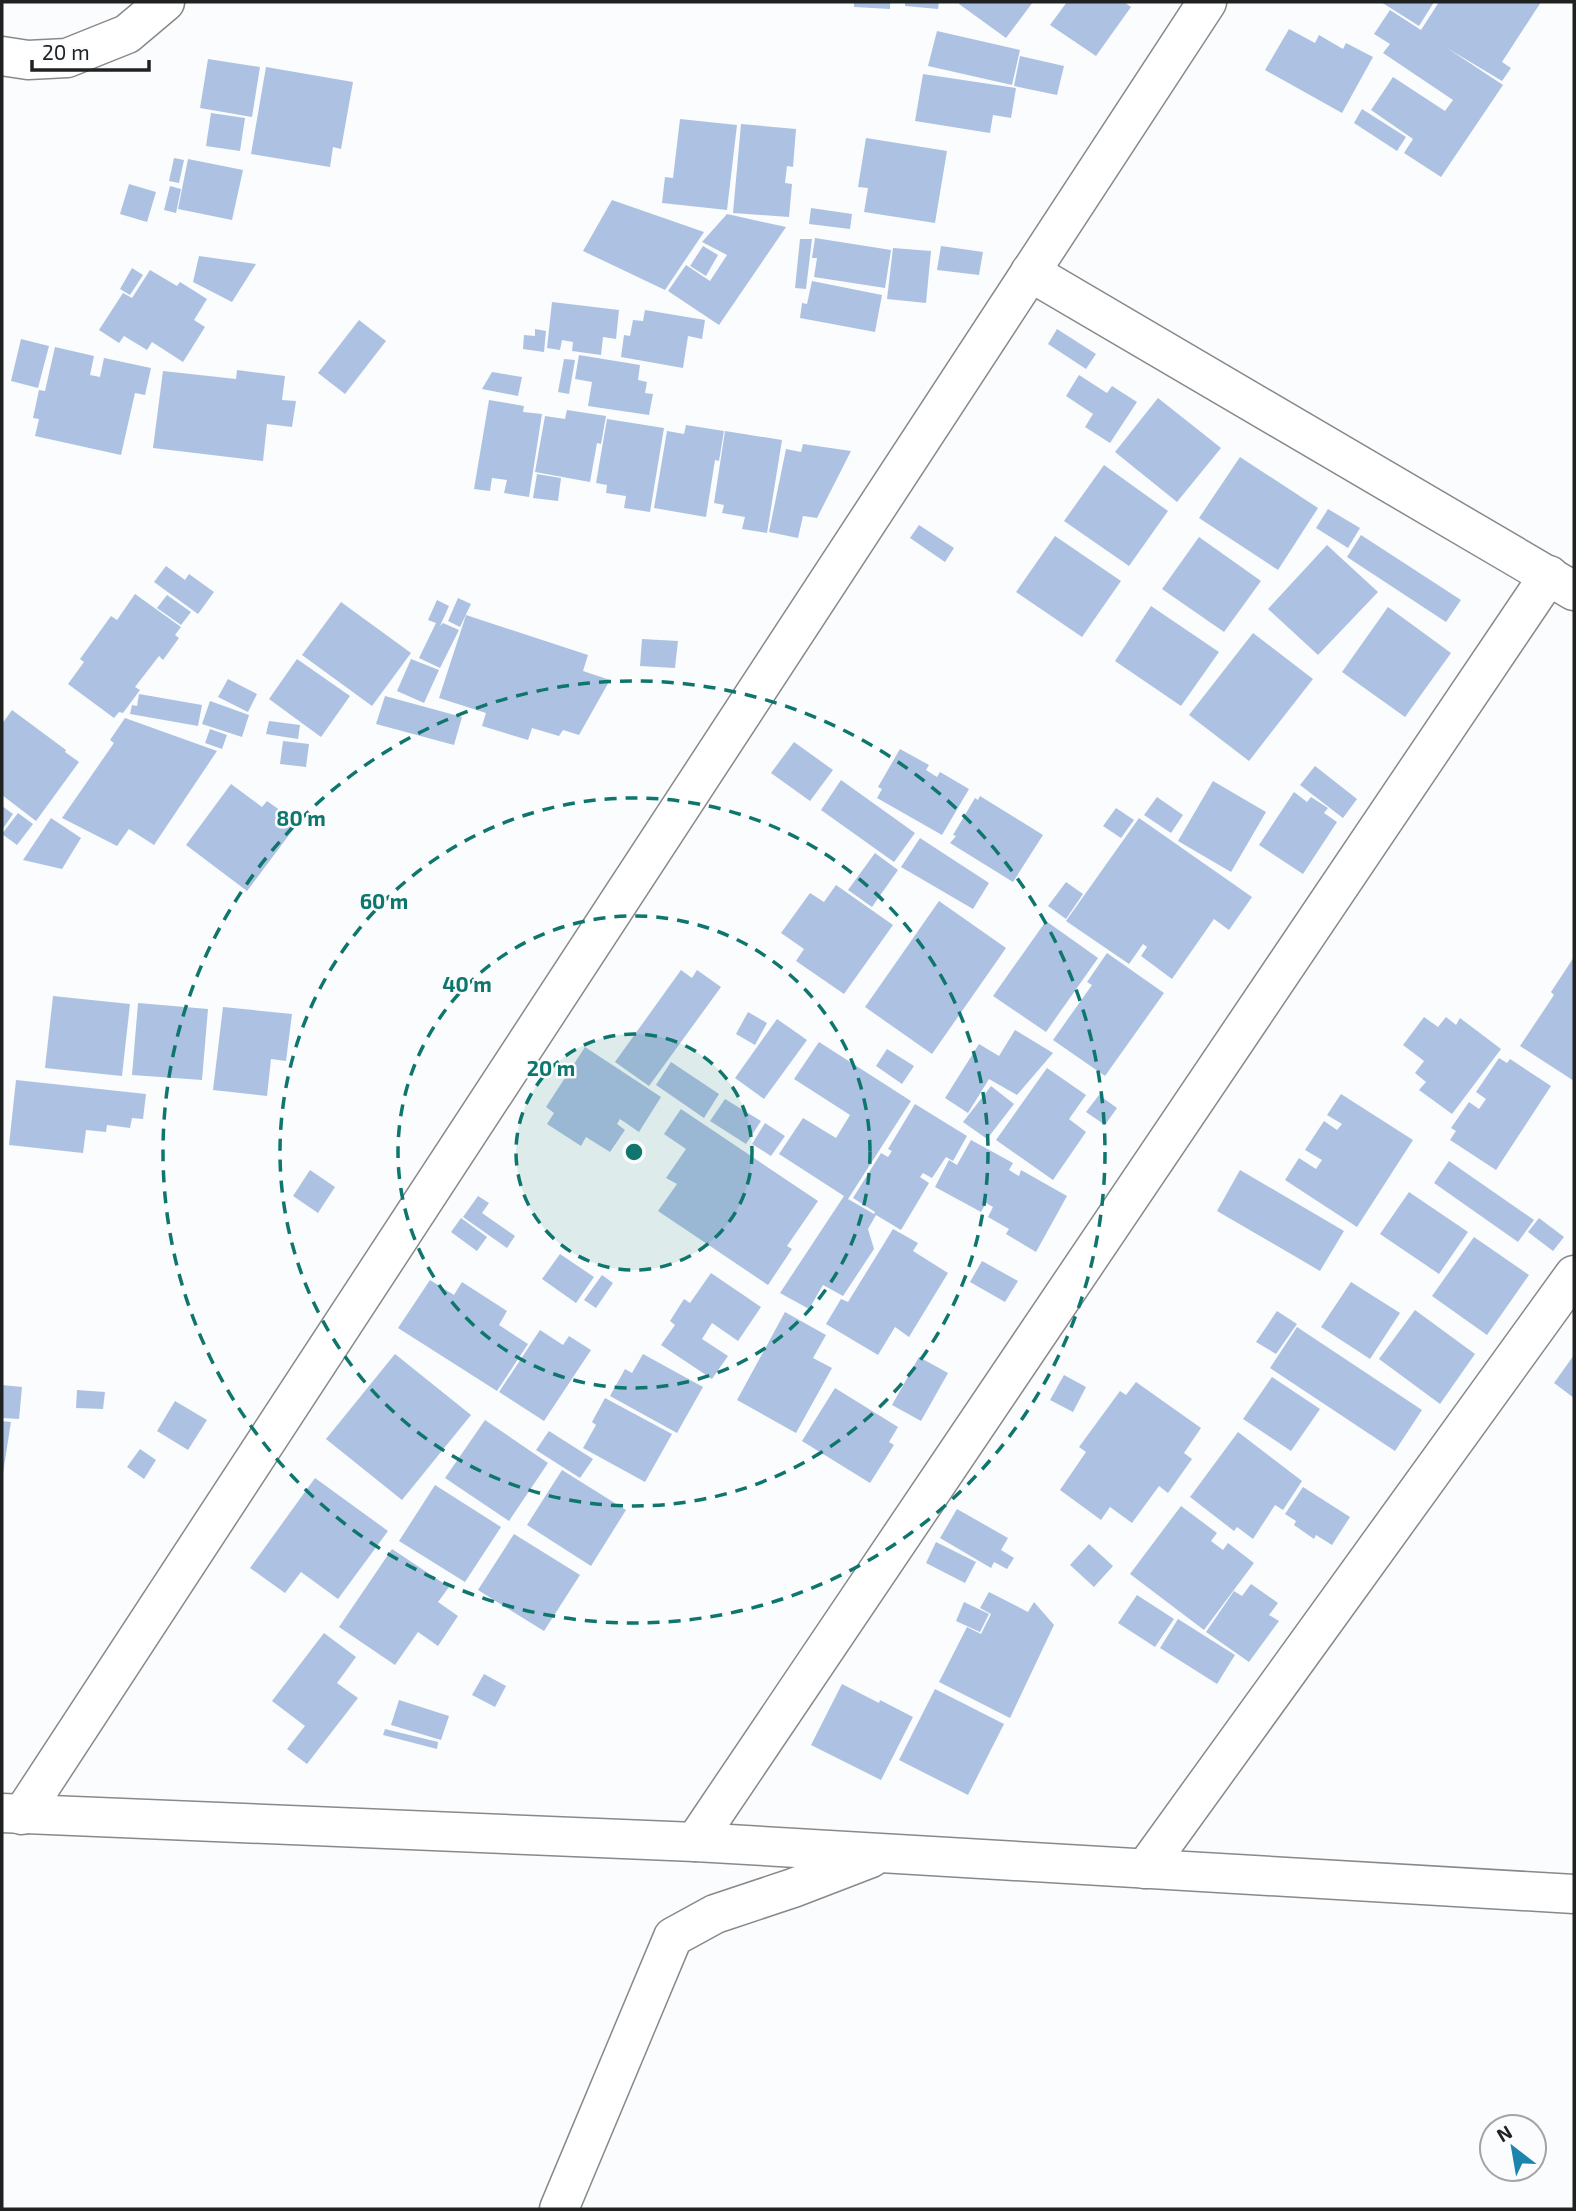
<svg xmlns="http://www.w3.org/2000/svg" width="1576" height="2211" viewBox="0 0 1576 2211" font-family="'Exo 2',sans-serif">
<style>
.building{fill:#adc2e2}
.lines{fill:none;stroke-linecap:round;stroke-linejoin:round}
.minor-casing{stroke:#88898b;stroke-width:41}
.minor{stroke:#fff;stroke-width:38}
.ring{fill:none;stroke:#0f766e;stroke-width:3.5;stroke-dasharray:12 9}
.centre{fill:#0f766e;stroke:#fafcfd;stroke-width:3.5}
.ring-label{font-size:21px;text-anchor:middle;font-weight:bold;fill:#0f766e;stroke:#fafcfd;stroke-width:5;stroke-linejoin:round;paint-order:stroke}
</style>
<rect width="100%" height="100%" fill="#fafcfd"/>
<g class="building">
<path d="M854,2h36v7l-36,-2z"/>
<path d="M905,2h34l-1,7 -33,-3z"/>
<path d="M960,2h73l-27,36 -47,-34z"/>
<path d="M1067,2h57l7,5 -35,49 -46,-31z"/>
<path d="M1381,2h53l-15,24z"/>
<path d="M1439,2h102l-39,60 9,6 -9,13 -55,-33 56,37 -62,92 -37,-24 9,-14 -42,-29 22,-33 52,34 8,-11 -70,-47 7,-9 -16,-10 16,-24 31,20z"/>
<path d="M1289,29l26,14 4,-8 24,14 3,-6 27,14 -31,56 -77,-43z"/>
<path d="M937,31l83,19 -8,35 -84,-19z"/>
<path d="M1020,56l44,10 -7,29 -43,-9z"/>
<path d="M208,59l52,8 -8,50 -52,-9z"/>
<path d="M266,67l87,15 -12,67 -8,-2 -3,20 -79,-13z"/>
<path d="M923,74l93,14 -5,30 -18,-3 -3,18 -75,-12z"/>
<path d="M1362,109l44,28 -9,14 -43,-28z"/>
<path d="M211,113l34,5 -5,33 -34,-5z"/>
<path d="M680,119l57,6 -10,85 -65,-7 3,-26 8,1z"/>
<path d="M741,124l55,5 -3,38 -6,-1 -2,17 7,1 -3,33 -56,-4z"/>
<path d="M866,138l81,13 -12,72 -71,-11 4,-24 -10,-1z"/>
<path d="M174,158l10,2 -5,23 -10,-2z"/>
<path d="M188,159l55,11 -11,50 -54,-11z"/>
<path d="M129,184l27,8 -9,30 -27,-8z"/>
<path d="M170,186l11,3 -5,24 -12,-3z"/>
<path d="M612,200l92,32 -39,58 -82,-39z"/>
<path d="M811,208l41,6 -2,15 -41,-5z"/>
<path d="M727,214l59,13 -67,98 -51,-34 18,-26 24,16 17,-26 -25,-13z"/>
<path d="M815,238l76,12 -6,38 -71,-11 3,-19h-5z"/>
<path d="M800,239h12l-6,50 -11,-1z"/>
<path d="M703,246l15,9 -12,21 -16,-10z"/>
<path d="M941,246l42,6 -4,23 -42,-5z"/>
<path d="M893,248l38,3 -5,52 -39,-4z"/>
<path d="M199,256l57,8 -24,38 -39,-20z"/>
<path d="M132,268l11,7 -13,20 -10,-6z"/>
<path d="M150,270l27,16 3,-4 27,17 -13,21 11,7 -22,35 -31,-20 -5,8 -23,-14 -5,7 -20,-13 24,-37 9,5z"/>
<path d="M812,281l70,14 -7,37 -75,-14 2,-15 5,1z"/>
<path d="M552,302l67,8 -3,29 -13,-2 -2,18 -29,-4 1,-9 -11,-2 -2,10 -13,-2z"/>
<path d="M645,310l60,10 -3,19 -14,-3 -5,32 -62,-11 3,-22 6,1 3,-16 10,1z"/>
<path d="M359,320l27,21 -41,53 -27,-21z"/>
<path d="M535,329l11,2 -2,21 -21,-3 1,-14 11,1z"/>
<path d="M1057,329l39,25 -10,15 -38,-25z"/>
<path d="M21,339l28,7 -11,42 -27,-7z"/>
<path d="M55,347l39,9 -4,19 10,2 4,-19 47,10 -6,27 -10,-2 -14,62 -86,-19 4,-17 -6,-1 6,-28 6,1z"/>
<path d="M579,355l61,10 -2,15 9,2 -2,11 8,1 -4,21 -61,-9 4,-24 -17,-3z"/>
<path d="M564,359l11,1 -6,34 -11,-2z"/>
<path d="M237,370l48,6 -3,24 14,1 -4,26 -25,-3 -4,37 -110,-13 10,-77 73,8z"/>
<path d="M492,372l30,5 -4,19 -36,-7z"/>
<path d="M1079,375l28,18 5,-7 25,16 -27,41 -25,-16 8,-13 -27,-18z"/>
<path d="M1158,398l63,50 -44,54 -62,-50z"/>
<path d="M489,400l35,6 -1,6 19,2 -13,83 -25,-4 3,-13 -15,-2 -2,13 -16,-2z"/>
<path d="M567,410l39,6 -5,28 -4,-1 -7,39 -55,-10 10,-56 20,3z"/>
<path d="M607,419l57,9 -14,84 -26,-4 2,-12 -20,-3 1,-8 -11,-2z"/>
<path d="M686,425l38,6 -5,30 -4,-1 -9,57 -52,-9 13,-77 17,3z"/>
<path d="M725,431l57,9 -15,93 -25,-4 3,-12 -23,-4 2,-8 -10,-2z"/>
<path d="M803,444l48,7 -34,67 -14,-2 -5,22 -29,-6 17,-83 15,3z"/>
<path d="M1240,457l78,51 -40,62 -79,-52z"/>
<path d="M1104,465l64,46 -39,55 -65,-45z"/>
<path d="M537,474l24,4 -3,23 -25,-3z"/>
<path d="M1328,509l32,19 -12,20 -32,-20z"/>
<path d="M919,525l35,23 -9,14 -35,-24z"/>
<path d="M1361,535l100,65 -15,22 -99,-65z"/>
<path d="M1055,536l66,45 -39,56 -66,-45z"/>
<path d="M1199,537l62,44 -37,51 -62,-43z"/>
<path d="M1327,545l51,47 -60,63 -50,-46z"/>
<path d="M166,566l19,14 4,-6 25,18 -16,22 -44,-32z"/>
<path d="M135,594l46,33 -6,8 4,3 -16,22 -4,-4 -24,31 5,3 -17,23 -4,-1 -5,6 -46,-34 16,-22 -4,-3 31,-43 6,4z"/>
<path d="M167,595l24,17 -10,13 -24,-17z"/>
<path d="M458,598l13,6 -11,23 -12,-6z"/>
<path d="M437,600l12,6 -9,20 3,-3 16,7 -19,38 -21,-10 17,-35 -8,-3z"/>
<path d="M341,602l70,51 -39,53 -70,-51z"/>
<path d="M1151,606l68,46 -38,54 -66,-45z"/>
<path d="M1388,607l63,46 -46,64 -63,-45z"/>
<path d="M466,615l122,40 -5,16 27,9 -31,55 -16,-5 -4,6 -27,-8 -4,12 -46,-14 4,-13 -47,-15z"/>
<path d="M1253,633l60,46 -64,82 -60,-46z"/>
<path d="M642,639l36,2 -3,27 -35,-2z"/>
<path d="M297,659l53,37 -29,41 -52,-38z"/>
<path d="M411,659l28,11 -15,33 -27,-12z"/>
<path d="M228,679l29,15 -9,18 -30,-15z"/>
<path d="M139,694l63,11 -4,21 -68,-12 2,-9 5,1z"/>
<path d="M385,696l77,21 -8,28 -78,-21z"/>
<path d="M210,701l39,14 -7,22 -40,-13z"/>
<path d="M12,710l54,40 -1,2 14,10 -43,59 -34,-26v-71z"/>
<path d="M125,718l92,33 -63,94 -25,-16 -12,17 -55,-28 52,-75 -4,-3z"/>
<path d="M269,721l31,4 -2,14 -32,-5z"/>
<path d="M210,729l17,6 -5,14 -17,-6z"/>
<path d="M283,741l26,3 -3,23 -26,-3z"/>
<path d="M794,742l39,28 -23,31 -39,-28z"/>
<path d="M900,749l29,16 -3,5 11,7 3,-5 29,17 -27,46 -65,-37 5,-9 -4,-2z"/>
<path d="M1315,766l42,33 -14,19 -43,-33z"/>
<path d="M841,780l74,53 -21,29 -73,-52z"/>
<path d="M1213,781l53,31 -35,60 -53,-31z"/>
<path d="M231,784l31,23 5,-6 31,22 -51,68 -61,-46z"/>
<path d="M1294,792l13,10 4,-5 17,11 -4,5 13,9 -34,52 -44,-29z"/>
<path d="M980,796l63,39 -30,47 -63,-39 6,-7 -3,-1 22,-37 3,2z"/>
<path d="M1157,797l26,18 -12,18 -27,-18z"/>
<path d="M2,806l11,8 -11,16z"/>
<path d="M1116,808l18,12 -13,18 -18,-12z"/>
<path d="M18,813l15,11 -16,21 -15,-11z"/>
<path d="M51,818l30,20 -19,31 -39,-9z"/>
<path d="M1139,818l113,79 -23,33 -15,-11 -42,60 -31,-23 6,-9 -4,-3 -14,20 -63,-43z"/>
<path d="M920,838l69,45 -16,26 -72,-42z"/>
<path d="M875,853l23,17 -26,37 -24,-17z"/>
<path d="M1066,882l17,12 -17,25 -18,-13z"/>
<path d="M836,885l57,40 -49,69 -48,-33 8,-12 -23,-16 29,-40 14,9z"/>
<path d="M939,901l67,47 -74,106 -67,-47z"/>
<path d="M1046,921l52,37 -52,74 -53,-36z"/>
<path d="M1107,953l57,40 -59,83 -52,-36 39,-55 -5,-3z"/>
<path d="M1574,957v124l-54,-35 34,-51 -3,-3z"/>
<path d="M681,970l11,8 5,-8 24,17 -72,99 -34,-24z"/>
<path d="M53,996l77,8 -8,72 -77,-8z"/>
<path d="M138,1003l70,6 -6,71 -70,-5z"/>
<path d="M223,1007l69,7 -6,47 -15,-2 -4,37 -54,-6z"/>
<path d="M748,1012l19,11 -12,22 -19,-11z"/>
<path d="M1424,1017l14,10 8,-10 10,8 4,-7 41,31 -49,65 -33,-24 7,-8 -11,-9 9,-12 -21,-16z"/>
<path d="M777,1019l30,21 -43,59 -29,-21z"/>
<path d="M1015,1030l38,23 -36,42 -28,-16 -21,34 -23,-15 34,-54 20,12z"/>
<path d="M819,1042l92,59 -63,98 26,15 1,-2 -22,-14 28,-45 7,4 4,-6 -4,-2 27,-45 52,32 -14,25 -7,-4 -14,21 -9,-5 -3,4 9,6 -28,47 -25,-15 -8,14 6,20 -31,47 -20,-11 -14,24 -29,-16 64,-97 -65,-42 24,-36 33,20 14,-23 -56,-36z"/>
<path d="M585,1047l76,50 -22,35 -19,-13 -3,5 8,6 -15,22 -24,-15 -5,9 -34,-22 7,-11 -8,-6z"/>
<path d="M887,1049l27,17 -12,18 -26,-18z"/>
<path d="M1499,1058l8,5 3,-4 41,27 -55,84 -46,-30 6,-9 -5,-3 18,-26 10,7 7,-10 -10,-7z"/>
<path d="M671,1062l48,32 -15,24 -48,-33z"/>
<path d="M1047,1068l39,27 -17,24 17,13 -33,48 -57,-40z"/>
<path d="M16,1080l130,14 -3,25 -11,-1 -2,10 -23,-3 -1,7 -20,-2 -3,23 -74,-8z"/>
<path d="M991,1086l23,18 -27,35 -24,-17z"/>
<path d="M1341,1094l72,46 -56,87 -72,-47 14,-22 17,11 6,-9 -17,-10 19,-29 13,9 5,-6 -15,-9z"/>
<path d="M1099,1095l18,13 -12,17 -19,-13z"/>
<path d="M725,1099l36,22 -15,23 -36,-23z"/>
<path d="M681,1109l137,92 -31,45 5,3 -24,36 -110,-74 19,-27 -11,-6 20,-29 -22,-15z"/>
<path d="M765,1123l20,13 -14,20 -19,-12z"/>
<path d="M971,1140l42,23 -4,7 10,6 2,-6 46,26 -31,56 -30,-18 3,-5 -21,-12 5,-10 -7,-4 -5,9 -46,-25 14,-27 8,5z"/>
<path d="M1449,1161l85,59 -16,22 -84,-59z"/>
<path d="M310,1170l25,17 -17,26 -25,-17z"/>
<path d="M1240,1170l104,61 -24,40 -103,-60z"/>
<path d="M1409,1192l59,40 -29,42 -59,-40z"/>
<path d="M478,1196l11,7 -7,10 33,23 -8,12 -44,-31z"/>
<path d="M461,1218l26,19 -10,14 -26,-19z"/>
<path d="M1539,1218l25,19 -11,14 -25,-19z"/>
<path d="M893,1229l25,14 -5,8 35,22 -39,64 -14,-10 -17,28 -52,-31 15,-25 7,3z"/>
<path d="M1474,1237l55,38 -42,60 -55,-39z"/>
<path d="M560,1254l34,23 -18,26 -34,-24z"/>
<path d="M982,1261l36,20 -13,21 -35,-20z"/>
<path d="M711,1273l50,34 -23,34 -26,-18 -10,16 26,17 -16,23 -51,-34 14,-20 -5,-4 14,-22 6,4z"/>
<path d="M602,1275l11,8 -17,25 -12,-8z"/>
<path d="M430,1280l24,15 8,-13 45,29 -8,14 29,19 -31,47 -99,-63z"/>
<path d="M1351,1282l49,31 -30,46 -49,-32z"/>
<path d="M1415,1310l60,44 -35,50 -61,-45z"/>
<path d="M1277,1311l20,13 -21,30 -20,-12z"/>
<path d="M785,1312l41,23 -13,23 19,10 -36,65 -59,-33z"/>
<path d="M1297,1327l125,83 -27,41 -125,-83z"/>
<path d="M540,1330l23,15 6,-9 22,14 -47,71 -45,-29z"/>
<path d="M395,1354l76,61 -69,85 -76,-61z"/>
<path d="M643,1354l60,33 -26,46 -67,-37 15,-27 7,4z"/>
<path d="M1574,1355v43l-20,-15z"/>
<path d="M919,1357l29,16 -27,48 -29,-16z"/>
<path d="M1064,1375l22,12 -13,25 -23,-12z"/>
<path d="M1272,1377l48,32 -29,42 -48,-32z"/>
<path d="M1136,1382l65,46 -17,25 8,6 -24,34 -9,-7 -27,37 -22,-16 -9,13 -41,-30 26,-38 -7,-5 41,-56 6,4z"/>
<path d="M2,1385l20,2 -3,32 -17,-1z"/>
<path d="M835,1388l63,39 -9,15 5,3 -24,38 -68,-42z"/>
<path d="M77,1390l28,2 -2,17 -27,-1z"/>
<path d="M605,1398l67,36 -27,48 -62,-34 13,-23 -4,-3z"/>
<path d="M175,1401l32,19 -19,30 -31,-19z"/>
<path d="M485,1420l63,43 -39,58 -64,-43z"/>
<path d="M2,1421l9,1 -8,51h-1z"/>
<path d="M549,1431l44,28 -13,19 -44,-28z"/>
<path d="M1238,1432l64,49 -19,29 -8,-5 -22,34 -16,-12 -3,4 -44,-34z"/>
<path d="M140,1449l16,11 -12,19 -17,-12z"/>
<path d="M562,1470l64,40 -35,56 -64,-41z"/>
<path d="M315,1478l73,53 -50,68 -37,-27 -16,21 -35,-25z"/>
<path d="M435,1485l66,42 -36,55 -66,-41z"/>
<path d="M1303,1487l47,30 -18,28 -16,-10 -2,4 -20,-14 2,-4 -11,-7z"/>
<path d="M1181,1506l36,27 -6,8 12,9 5,-7 26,20 -50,67 -74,-56z"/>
<path d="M957,1509l51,29 -7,12 13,8 -7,11 -13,-7 -3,6 -51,-30z"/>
<path d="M514,1534l66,41 -36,56 -66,-41z"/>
<path d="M936,1542l40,20 -11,21 -39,-20z"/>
<path d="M1089,1544l24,22 -19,21 -24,-22z"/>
<path d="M392,1549l57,38 -11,15 20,14 -20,30 -20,-14 -23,33 -56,-38z"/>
<path d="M1251,1584l27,19 -9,12 10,6 -30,41 -43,-30 28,-41 8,5z"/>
<path d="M989,1592l39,20 6,-10 20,23 -44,93 -71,-36 28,-55 14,7 10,-20 -11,-6z"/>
<path d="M1137,1595l37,24 -19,28 -37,-24z"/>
<path d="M964,1602l25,12 -9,18 -24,-11z"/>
<path d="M1178,1619l57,36 -18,29 -57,-36z"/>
<path d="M324,1633l32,24 -19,26 21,15 -51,66 -20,-15 18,-23 -33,-25z"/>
<path d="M484,1674l22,12 -11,21 -23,-12z"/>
<path d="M842,1684l37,19 1,-3 33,17 -32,63 -70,-35z"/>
<path d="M935,1689l69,35 -36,71 -69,-35z"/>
<path d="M399,1700l50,16 -8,24 -50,-15z"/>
<path d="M385,1729l53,13 -1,7 -54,-14z"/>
</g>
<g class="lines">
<g class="minor-casing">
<g id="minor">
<path d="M2,56l26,4 39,-2 60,-24 38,-32"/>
<path d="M1030,272l544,319"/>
<path d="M2,1813l693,29 879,52"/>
<path d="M22,1815l1185,-1813"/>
<path d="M695,1842l854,-1267"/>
<path d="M1145,1869l429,-594"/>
<path d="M559,2209l114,-272 42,-23 78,-26 78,-30"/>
</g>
</g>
<use href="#minor" class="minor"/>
</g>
<circle cx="634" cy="1152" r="118" fill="#0f766e" fill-opacity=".12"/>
<g class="ring">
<circle cx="634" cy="1152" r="118"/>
<circle cx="634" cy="1152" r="236"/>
<circle cx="634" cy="1152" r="354"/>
<circle cx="634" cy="1152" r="471"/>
</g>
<circle cx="634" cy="1152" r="10" class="centre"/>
<g class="ring-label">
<text x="301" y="826">80 m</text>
<text x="384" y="909">60 m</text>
<text x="467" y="992">40 m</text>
<text x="551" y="1076">20 m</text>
</g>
<rect width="1576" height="2211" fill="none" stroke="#202121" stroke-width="7"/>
<g transform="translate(1513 2148) rotate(329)"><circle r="33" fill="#fafcfd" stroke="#a3a4a5" stroke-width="2"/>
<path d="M0-5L12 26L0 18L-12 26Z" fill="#1d84ad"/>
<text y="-10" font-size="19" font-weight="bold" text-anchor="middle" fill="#202121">N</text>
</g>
<path d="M32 60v10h117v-10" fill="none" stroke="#202121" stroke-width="3.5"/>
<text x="42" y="60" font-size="21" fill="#202121" stroke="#fafcfd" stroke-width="5" paint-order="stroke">20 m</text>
</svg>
